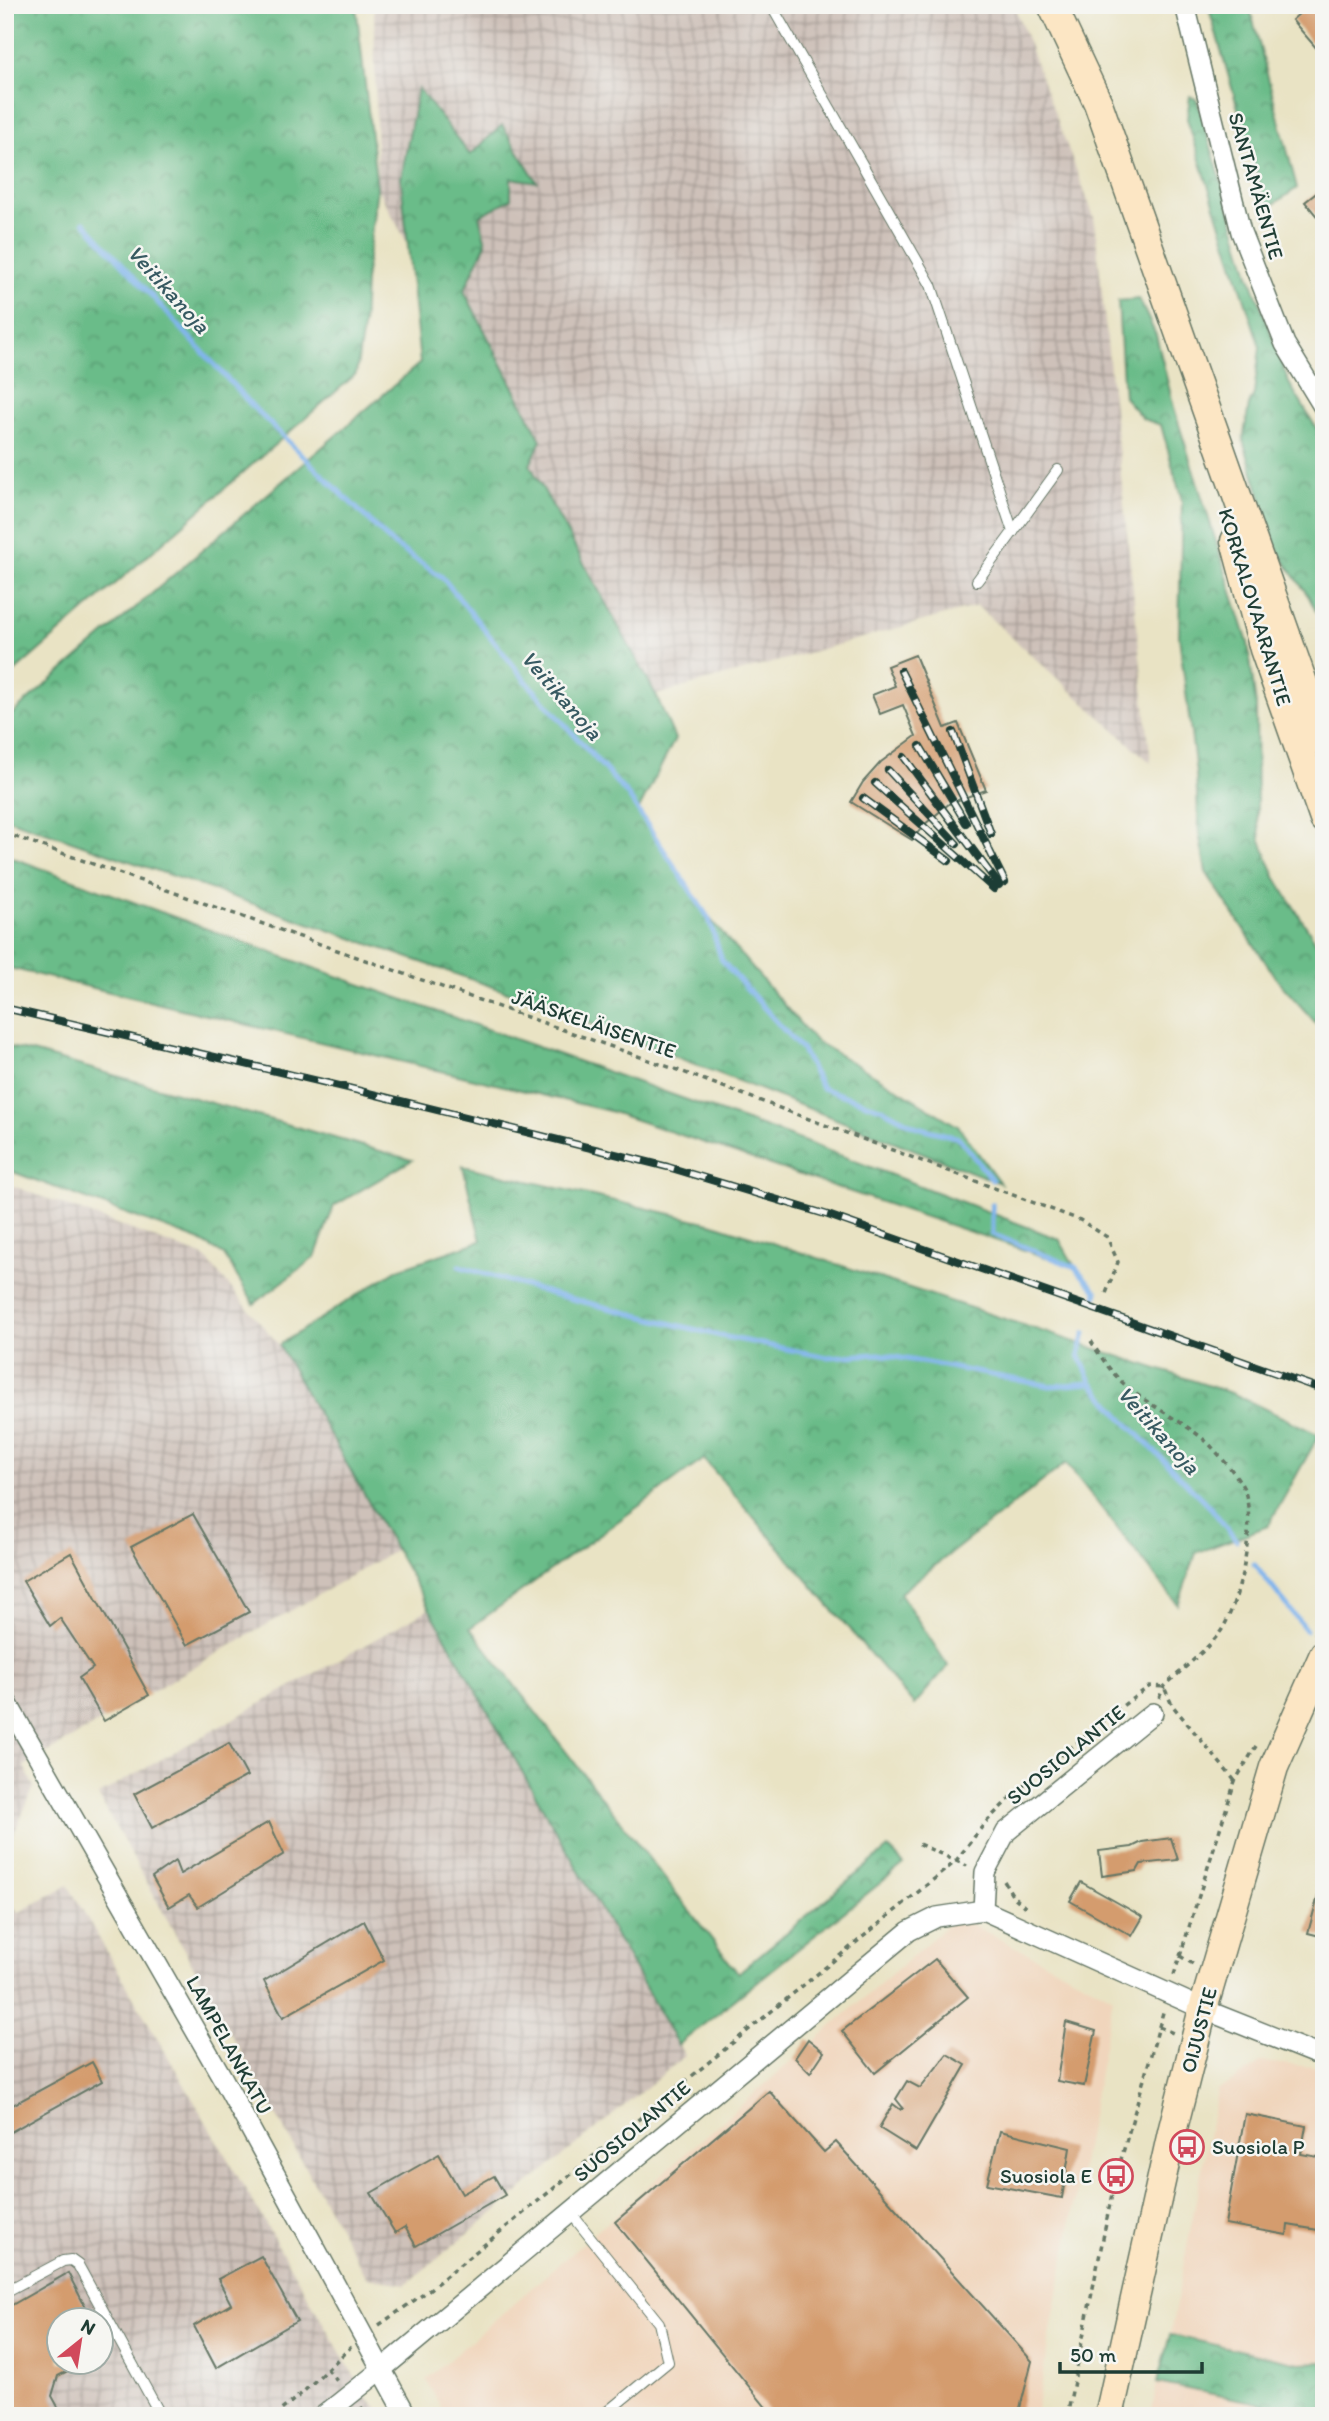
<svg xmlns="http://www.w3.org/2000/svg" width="1329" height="2421" viewBox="0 0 1329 2421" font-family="Itim,sans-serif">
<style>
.built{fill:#f0d5bc}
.industrial{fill:url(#industrial-grid);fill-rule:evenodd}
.forest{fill:url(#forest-crowns);stroke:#457c5e;stroke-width:2}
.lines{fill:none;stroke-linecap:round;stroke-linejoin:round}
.stream{stroke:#7eb3ec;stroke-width:5}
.building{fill:#d49c6e}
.lane-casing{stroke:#676;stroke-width:12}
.street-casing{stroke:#676;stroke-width:22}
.secondary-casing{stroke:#676;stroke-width:31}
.path{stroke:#676;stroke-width:3.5;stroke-dasharray:5 5;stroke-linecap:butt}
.lane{stroke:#fff;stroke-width:10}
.street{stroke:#fff;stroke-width:19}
.secondary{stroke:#fce6c4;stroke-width:28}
.rail-casing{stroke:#1f3d34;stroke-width:8}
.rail{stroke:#f6f6f2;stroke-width:5;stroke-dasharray:16;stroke-linecap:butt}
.labels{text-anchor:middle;stroke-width:5;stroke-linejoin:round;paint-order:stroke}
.street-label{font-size:21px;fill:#1f3d34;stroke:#f6f6f2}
.poi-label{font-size:21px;fill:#1f3d34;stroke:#f6f6f2;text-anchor:start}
.water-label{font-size:23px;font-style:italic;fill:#375a62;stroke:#f6f6f2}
</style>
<defs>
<pattern id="industrial-grid" width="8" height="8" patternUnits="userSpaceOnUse" patternTransform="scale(1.75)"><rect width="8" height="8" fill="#cec1b9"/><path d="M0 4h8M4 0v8" fill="none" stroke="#a79e97"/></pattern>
<pattern id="forest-crowns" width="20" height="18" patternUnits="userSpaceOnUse" patternTransform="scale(1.75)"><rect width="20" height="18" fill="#6bbc89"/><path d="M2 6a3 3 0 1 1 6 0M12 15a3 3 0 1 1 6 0" fill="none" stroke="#579a71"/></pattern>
</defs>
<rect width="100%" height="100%" fill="#f6f6f2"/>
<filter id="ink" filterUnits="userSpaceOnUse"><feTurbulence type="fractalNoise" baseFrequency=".0143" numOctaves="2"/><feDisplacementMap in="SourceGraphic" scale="14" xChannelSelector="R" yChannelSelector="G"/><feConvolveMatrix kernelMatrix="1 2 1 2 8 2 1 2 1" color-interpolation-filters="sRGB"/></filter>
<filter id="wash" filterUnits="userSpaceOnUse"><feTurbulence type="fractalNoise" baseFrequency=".00686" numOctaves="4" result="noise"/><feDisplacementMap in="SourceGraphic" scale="28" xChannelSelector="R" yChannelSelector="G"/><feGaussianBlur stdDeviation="1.57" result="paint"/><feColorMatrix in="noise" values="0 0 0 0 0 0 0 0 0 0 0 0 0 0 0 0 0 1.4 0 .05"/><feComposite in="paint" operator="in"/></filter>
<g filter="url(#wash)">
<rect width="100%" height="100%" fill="#e9e3c4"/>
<g class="built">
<path d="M957,1917l156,80 -78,419h-589l-20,-36z"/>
<path d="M1262,2062l62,6v294l-24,1 -130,-28 47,-244z"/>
<path d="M1157,2383l165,33h-171z"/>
</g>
<g class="industrial">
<path d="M374,5h640l80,212 57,546 -174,-157 -321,89 -279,-507z"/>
<path d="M5,1183l200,74 74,88 116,205 -371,216 10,21 -29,67z"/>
<path d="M429,1609l256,447 -279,228 -39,-6 -269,-483z"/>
<path d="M68,1885l299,513 11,10 -16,8h-357v-522l13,19zM60,2320h42v42h-42z"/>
</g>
<g class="forest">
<path d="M5,5h351l21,183 -12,93 -2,47 -7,46 -351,306z"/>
<path d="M1208,5h41l48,183 -30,21z"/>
<path d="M418,88l52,67 32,-30 35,57 -26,-4v21l-32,17 7,27 -22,48 77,149 -11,25 126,230 19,44 -37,72 72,108 105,122 68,39 76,47 41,56 -475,-185 -520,-180v-98l415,-357 -19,-184z"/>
<path d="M1190,96l7,4 52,174 40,109 29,48 6,26v171l-15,-31 -32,-47 -34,-110 6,-35 5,-11 6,-47 -73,-228z"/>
<path d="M1139,299l17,36 19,77 73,231 8,63 1,110 3,22 15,39 49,78v77l-46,-51 -72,-109 -7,-39 -3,-60 -17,-137 3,-135 -21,-76 -18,-6 -19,-22 -6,-96z"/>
<path d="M5,855l309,113 478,169 267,102 16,28 -466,-156 -604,-144z"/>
<path d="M5,1046l31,7 376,107 -78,46 -19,51 -61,47 -30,-49 -26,-15 -193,-71z"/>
<path d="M463,1166l251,58 520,170 85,41 -51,91 -72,27 -18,52 -112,-142 -166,130 48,73 -34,39 -210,-246 -234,169 268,345 150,-125 16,16 -226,181 -399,-700 119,-76 83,-28z"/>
<path d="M1170,2335l129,28 25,-1v54l-167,-33z"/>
</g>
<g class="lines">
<g class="stream">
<path d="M84,222l171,187 138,135 49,33 84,104 101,113 82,125 13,42 80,89 20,38 61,21 34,18 42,11 33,42"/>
<path d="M992,1204v30l83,33 22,25 -1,5"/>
<path d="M459,1266l93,28 169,42 106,21 52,-3 171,32 42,-3"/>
<path d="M1085,1333l-6,22 13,28 31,36 88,89 25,32"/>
<path d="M1254,1564l52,66"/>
</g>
</g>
<g id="blocks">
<g class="building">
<path d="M1309,5h15v52l-32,-37z"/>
<path d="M1324,187v38l-19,-23z"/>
<path d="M915,655l30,73 13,-5 28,67 -36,13 -26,22 -12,15 -61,-38 12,-20 18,-20 35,-26 -13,-31 -23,9 -8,-19 23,-9 -8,-20z"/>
<path d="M193,1514l56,98 -62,33 -56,-98z"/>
<path d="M71,1553l78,142 -45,26 -25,-43 14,-10 -33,-50 -10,8 -27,-45z"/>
<path d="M229,1743l18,33 -95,52 -18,-34z"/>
<path d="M269,1822l15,32 -86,53 -9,-12 -20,12 -17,-30 23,-16 5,13z"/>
<path d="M1171,1838l7,22 -37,4 -4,7 -35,5 -3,-25 33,-4 10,-5z"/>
<path d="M1081,1882l62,35 -11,19 -62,-35z"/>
<path d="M1319,1892h5v45l-16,-4z"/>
<path d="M364,1921l20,39 -101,57 -19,-36z"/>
<path d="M935,1959l33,38 -93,76 -33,-42z"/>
<path d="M1066,2022l30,9 -12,55 -27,-5z"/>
<path d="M808,2039l16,13 -14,21 -15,-15z"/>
<path d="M947,2054l19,11 -50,86 -37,-23 14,-24 8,6 2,-2 -7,-9 11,-18 13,7z"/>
<path d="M92,2062l10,19 -97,54v-26z"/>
<path d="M769,2091l55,61 12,-10 196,219 -14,55h-245l-158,-194z"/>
<path d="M1245,2114l61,12 -5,28 23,4v73l-36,-6 -1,10 -62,-11z"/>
<path d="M1000,2131l70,17 -8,50 -75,-14z"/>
<path d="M439,2154l23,40 32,-18 11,19 -89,51 -11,-19 -10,6 -24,-40z"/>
<path d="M261,2256l36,65 -81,47 -22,-42 37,-22 -13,-25z"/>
<path d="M68,2273l24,47h-32v42h25l-27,14 -6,20 11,20h-58v-107z"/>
</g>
</g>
</g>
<g filter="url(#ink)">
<use href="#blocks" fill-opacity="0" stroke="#676" stroke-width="2"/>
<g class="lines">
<g class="lane-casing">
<g id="lane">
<path d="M771,5l160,280 82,247 -36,49"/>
<path d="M1013,532l45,-62"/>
<path d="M570,2212l89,111 9,39 -66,54"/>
<path d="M5,2292l58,-31 8,-1 7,5 83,151"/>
</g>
</g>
<g class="street-casing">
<g id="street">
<path d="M1185,5l56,227 44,112 39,64"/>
<path d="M5,1699l217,378 185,339"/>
<path d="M983,1910l2,-38 21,-40 147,-119"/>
<path d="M323,2416l58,-46 528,-439 28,-14 46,-7 220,99 110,44 11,1"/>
</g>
</g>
<g class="secondary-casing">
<g id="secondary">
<path d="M1052,5l46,98 226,639"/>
<path d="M1235,541l29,108 60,170"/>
<path d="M1109,2416l63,-284 31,-123 71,-242 50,-113"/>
</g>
</g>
<g class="path">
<path d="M5,833l678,239 397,148 27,17 11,25 -13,34"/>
<path d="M1091,1341c9,15 19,30 32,42 26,24 62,38 87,62 9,10 32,35 35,47 11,33 -5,110 -24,139 -14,19 -40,39 -57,56l-5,11"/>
<path d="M1315,1634l9,-20"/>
<path d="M919,1844l48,22"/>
<path d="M1004,1881l9,15 12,11"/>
<path d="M1180,1956l13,8"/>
<path d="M1174,1975l61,-194 21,-35"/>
<path d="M1159,2027l14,6"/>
<path d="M379,2325l46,-32 530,-431 30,-39 32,-32 108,-87 25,-18 14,1 8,18 63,76"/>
<path d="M327,2369l10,12"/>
<path d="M361,2407l7,9"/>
<path d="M274,2416l27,-22 50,-47"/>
<path d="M1067,2416l47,-232 50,-175"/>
</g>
<use href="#lane" class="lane"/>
<use href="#street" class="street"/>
<use href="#secondary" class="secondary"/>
<g class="rail-casing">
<g id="rail">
<path d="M901,671l104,211"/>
<path d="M953,732l38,102"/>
<path d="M920,746l46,77"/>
<path d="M904,757l95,128"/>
<path d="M888,770l69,74"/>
<path d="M875,783l119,106"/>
<path d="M863,798l86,63"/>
<path d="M5,1008l343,80 320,79 160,48 496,175"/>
</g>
</g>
<use href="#rail" class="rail"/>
</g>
</g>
<defs>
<g id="bus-ring" transform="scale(1.75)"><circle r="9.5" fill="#f6f6f2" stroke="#d1495b" stroke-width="1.5"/><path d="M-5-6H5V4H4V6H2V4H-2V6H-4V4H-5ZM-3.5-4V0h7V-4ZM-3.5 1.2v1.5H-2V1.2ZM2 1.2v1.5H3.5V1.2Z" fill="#d1495b"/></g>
</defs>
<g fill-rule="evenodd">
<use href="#bus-ring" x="1187" y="2147"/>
<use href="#bus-ring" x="1116" y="2176"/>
</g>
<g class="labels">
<g class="street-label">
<text transform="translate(1256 186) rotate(74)" y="7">SANTAMÄENTIE</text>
<text transform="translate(1255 607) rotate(73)" y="7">KORKALOVAARANTIE</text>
<text transform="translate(594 1024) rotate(19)" y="7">JÄÄSKELÄISENTIE</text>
<text transform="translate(1066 1755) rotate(-39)" y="7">SUOSIOLANTIE</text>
<text transform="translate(1199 2030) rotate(-75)" y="7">OIJUSTIE</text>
<text transform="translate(229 2045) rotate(61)" y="7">LAMPELANKATU</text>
<text transform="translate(632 2131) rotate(-40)" y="7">SUOSIOLANTIE</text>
</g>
<g class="poi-label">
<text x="1212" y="2154">Suosiola P</text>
<text x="1092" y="2183" text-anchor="end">Suosiola E</text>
</g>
<g class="water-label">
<text transform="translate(169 289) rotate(48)" y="8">Veitikanoja</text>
<text transform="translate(562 695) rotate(49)" y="8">Veitikanoja</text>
<text transform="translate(1159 1430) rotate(48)" y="8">Veitikanoja</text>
</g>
</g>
<rect width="1329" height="2421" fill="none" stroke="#f6f6f2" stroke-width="28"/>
<g transform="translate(80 2341) rotate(30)"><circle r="33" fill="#f6f6f2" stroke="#a0aca6" stroke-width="2"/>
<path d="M0-5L12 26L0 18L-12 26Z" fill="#d1495b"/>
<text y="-10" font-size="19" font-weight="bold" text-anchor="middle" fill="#1f3d34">N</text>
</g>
<path d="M1060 2362v10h142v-10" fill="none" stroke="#1f3d34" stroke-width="3.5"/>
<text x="1070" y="2362" font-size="21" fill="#1f3d34" stroke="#f6f6f2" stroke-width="5" paint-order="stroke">50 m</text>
</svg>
